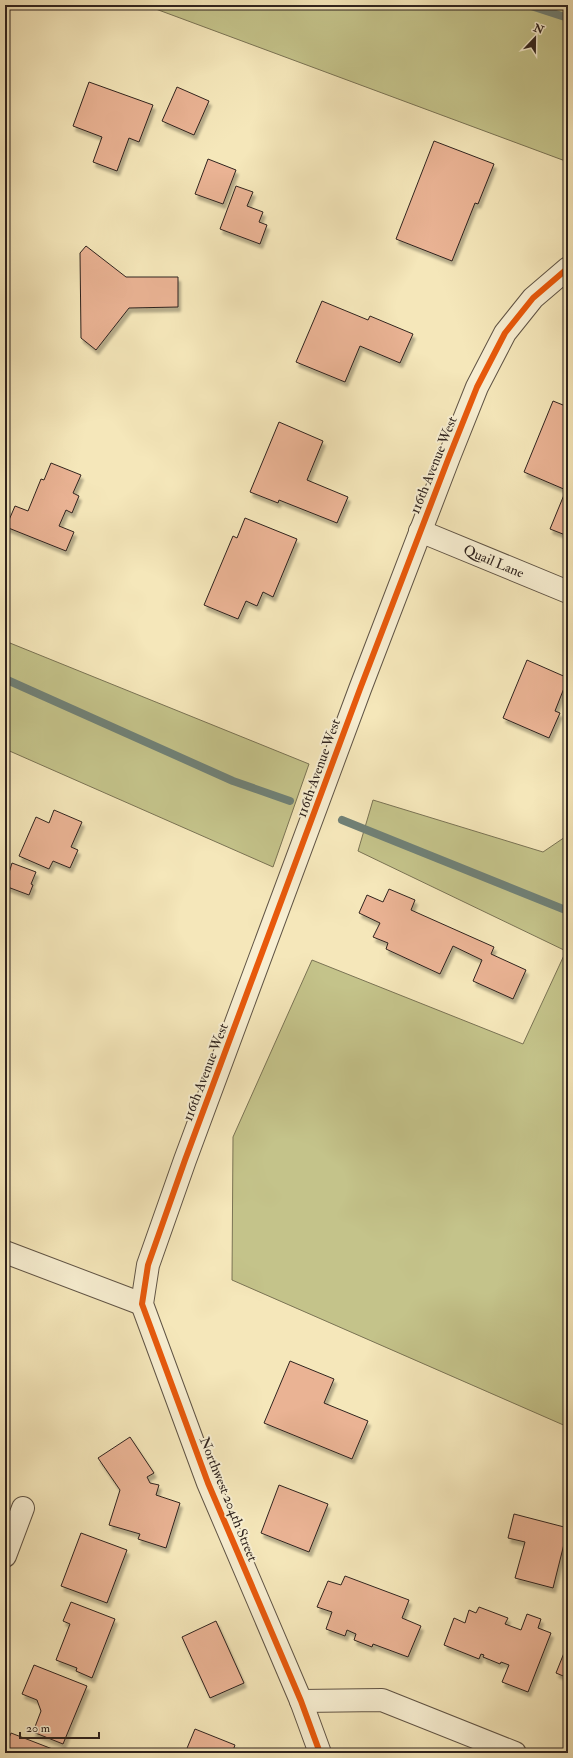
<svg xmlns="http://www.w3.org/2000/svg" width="573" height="1758" viewBox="0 0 573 1758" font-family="'IM FELL Double Pica',serif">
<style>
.green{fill:#c4c38a;stroke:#7a7354}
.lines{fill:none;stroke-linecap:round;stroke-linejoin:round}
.stream{stroke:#708177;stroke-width:8}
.building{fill:#eab394;stroke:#2f231e;filter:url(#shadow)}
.minor-casing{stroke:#605445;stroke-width:24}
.minor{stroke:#f8efd2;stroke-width:22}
.cycleway-casing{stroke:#f8efd2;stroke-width:8}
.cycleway{stroke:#e8590c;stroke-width:6}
.labels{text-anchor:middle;stroke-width:4;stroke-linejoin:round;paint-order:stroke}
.street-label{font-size:14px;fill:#2f231e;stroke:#f8efd2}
</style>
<defs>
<filter id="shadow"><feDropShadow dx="2.5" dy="4.5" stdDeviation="1" flood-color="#0004"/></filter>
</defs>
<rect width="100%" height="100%" fill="#f5e7ba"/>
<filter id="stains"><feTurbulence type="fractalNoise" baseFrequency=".005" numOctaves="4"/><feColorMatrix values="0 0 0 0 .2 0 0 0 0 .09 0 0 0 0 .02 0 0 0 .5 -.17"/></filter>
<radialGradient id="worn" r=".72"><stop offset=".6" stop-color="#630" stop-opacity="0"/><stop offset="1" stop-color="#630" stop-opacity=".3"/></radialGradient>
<g class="green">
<path d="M145,5h423v157z"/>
<path d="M5,641l304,123 -36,103 -268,-118z"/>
<path d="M373,800l170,52 25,-17v592l-336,-147 1,-143 79,-177 211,84 43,-93 -208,-100z"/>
</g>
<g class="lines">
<g class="stream">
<path d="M528,5l40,13"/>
<path d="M5,679l228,102 57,20"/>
<path d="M342,820l226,91"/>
</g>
</g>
<g class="building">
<path d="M89,82l64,23 -14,37 -10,-4 -12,33 -24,-9 9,-25 -29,-11z"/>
<path d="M177,87l32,14 -15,34 -32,-14z"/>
<path d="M434,141l60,23 -16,40 -3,-1 -23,58 -56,-22z"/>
<path d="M208,159l28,11 -13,34 -28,-10z"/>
<path d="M236,186l17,6 -6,14 16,6 -4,10 8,3 -7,19 -40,-15z"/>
<path d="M86,246l40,31h52v30l-49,1 -33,42 -15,-12 -1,-85z"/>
<path d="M322,301l46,19 2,-4 43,18 -13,29 -40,-17 -15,36 -49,-20z"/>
<path d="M553,401l15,6v129l-18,-7 16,-39 -42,-18z"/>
<path d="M279,422l44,19 -16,39 41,17 -11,26 -58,-23 -1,3 -28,-11z"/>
<path d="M51,463l30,12 -8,18 6,3 -7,17 -6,-3 -7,16 15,6 -8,19 -60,-24 9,-21 13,5 13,-32 3,1z"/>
<path d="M245,518l52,21 -24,58 -10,-5 -6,14 -11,-5 -8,18 -34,-14 29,-69 4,2z"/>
<path d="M527,660l41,18 -13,33 5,2 -11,25 -46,-20z"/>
<path d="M54,810l28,12 -11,25 7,3 -8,18 -17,-7 -4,8 -30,-13 17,-39 13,6z"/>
<path d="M12,863l24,9 -5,12 2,1 -4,10 -24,-9z"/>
<path d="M389,889l26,11 -4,10 83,37 -3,7 35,16 -13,29 -40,-18 9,-21 -29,-14 -13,28 -54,-25 2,-6 -15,-6 7,-14 -21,-10 8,-18 16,7z"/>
<path d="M290,1361l44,18 -10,24 44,18 -16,38 -88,-36z"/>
<path d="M130,1437l24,36 -7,4 3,6 9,2 -3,10 24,8 -14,45 -28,-9 2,-5 -31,-9 11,-35 -22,-32z"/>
<path d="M279,1485l49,19 -19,48 -48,-19z"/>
<path d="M514,1514l54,14 -15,60 -38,-10 10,-36 -17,-4z"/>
<path d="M81,1533l46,17 -20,53 -46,-17z"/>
<path d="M345,1576l64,24 -7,18 19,8 -13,31 -35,-13 -1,3 -18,-7 2,-6 -9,-4 -2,6 -19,-7 6,-17 -15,-5 11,-26 13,4z"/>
<path d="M71,1602l44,17 -23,59 -16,-7 1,-3 -21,-8 14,-36 -7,-3z"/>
<path d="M479,1607l29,11 -3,6 16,6 6,-16 14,5 -3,9 13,5 -23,59 -26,-10 7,-17 -8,-3 -1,2 -17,-7 1,-2 -3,-1 -2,5 -35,-14 10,-27 11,5 4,-13 7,3z"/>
<path d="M216,1621l28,62 -34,15 -28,-61z"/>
<path d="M568,1643v35l-12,-5z"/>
<path d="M34,1665l53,21 -24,58 -30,-12 8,-21 -4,-11 -15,-6z"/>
<path d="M195,1729l40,16 -3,8h-47z"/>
<path d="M11,1733l44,17 -1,3h-49v-5z"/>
<path d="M398,1749l11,4h-13z"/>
</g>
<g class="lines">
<g class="minor-casing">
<g id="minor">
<path d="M420,531l148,61"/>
<path d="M5,1252l137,52"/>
<path d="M5,1556l18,-48"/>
<path d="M301,1701l81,-1 133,53"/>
<path d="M320,1753l-19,-52 -93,-218 -66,-179 6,-39 37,-105 175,-471 89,-232 28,-70 28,-54 28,-35 35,-30"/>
</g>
</g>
<use href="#minor" class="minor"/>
<g class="cycleway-casing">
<path id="cycleway" d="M320,1753l-19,-52 -93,-218 -66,-179 6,-39 37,-105 175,-471 89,-232 28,-70 28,-54 28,-35 35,-30"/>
</g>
<use href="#cycleway" class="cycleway"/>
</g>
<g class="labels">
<g class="street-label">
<text transform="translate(433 465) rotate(-68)" y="5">116th Avenue West</text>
<text transform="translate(494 561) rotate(23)" y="5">Quail Lane</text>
<text transform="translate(318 768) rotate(-70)" y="5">116th Avenue West</text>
<text transform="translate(205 1072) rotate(-69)" y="5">116th Avenue West</text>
<text transform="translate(229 1499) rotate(68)" y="5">Northwest 204th Street</text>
</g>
</g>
<rect width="573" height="1758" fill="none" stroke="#f5e7ba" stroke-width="20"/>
<rect x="6" y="6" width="561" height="1746" fill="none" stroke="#2f231e" stroke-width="2"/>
<rect x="10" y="10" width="553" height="1738" fill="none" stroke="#2f231e"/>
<g transform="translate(535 38) rotate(22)" stroke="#f8efd2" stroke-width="3" paint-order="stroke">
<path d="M0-3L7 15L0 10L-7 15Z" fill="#2f231e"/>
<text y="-6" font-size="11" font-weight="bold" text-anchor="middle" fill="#2f231e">N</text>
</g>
<path d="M20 1732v6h79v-6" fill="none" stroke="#2f231e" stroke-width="2"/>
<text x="26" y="1732" font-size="12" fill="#2f231e" stroke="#f8efd2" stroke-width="3" paint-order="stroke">20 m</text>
<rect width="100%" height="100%" filter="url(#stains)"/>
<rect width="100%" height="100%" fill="url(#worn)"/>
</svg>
